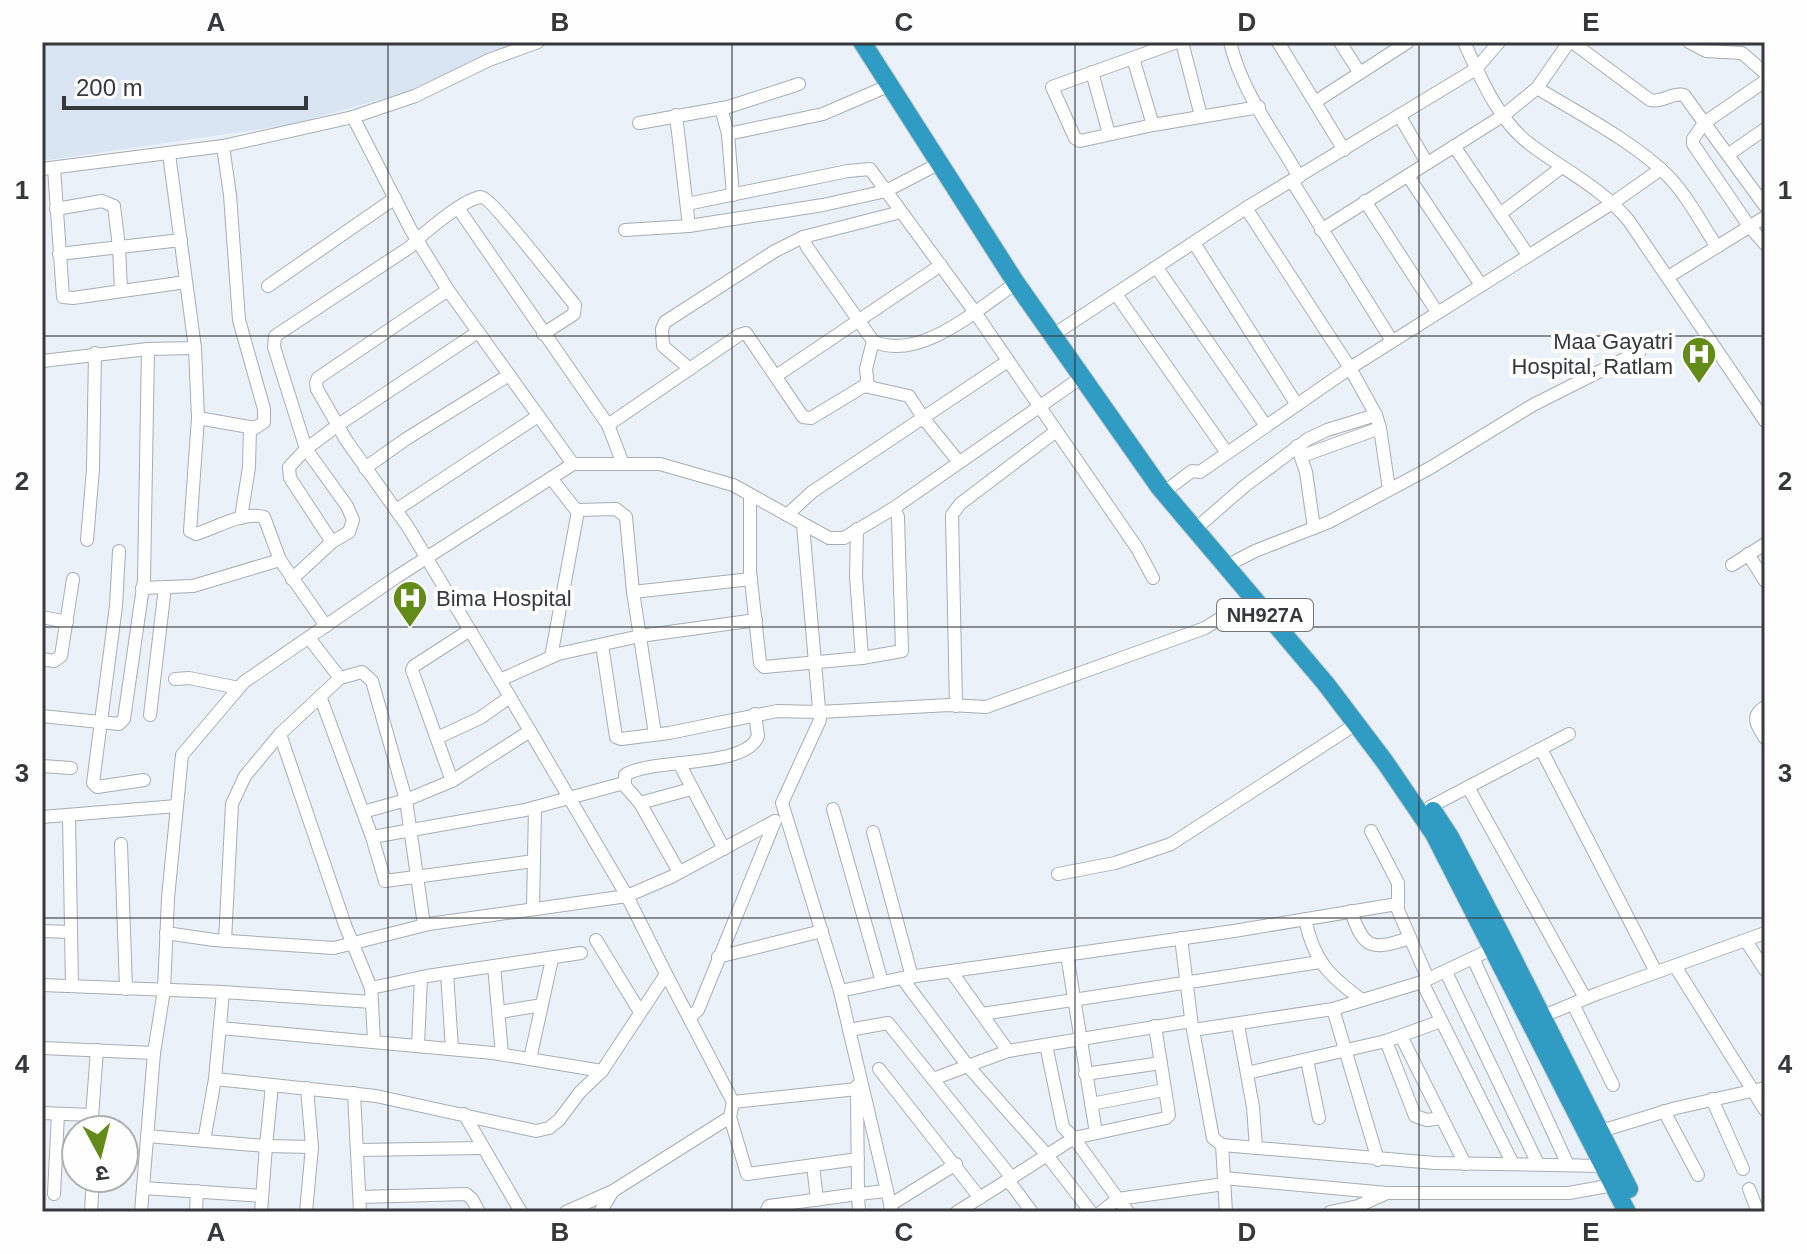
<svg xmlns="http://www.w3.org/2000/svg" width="1807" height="1254" viewBox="0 0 1807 1254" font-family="Arial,'Noto Sans Devanagari',sans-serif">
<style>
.built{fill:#dae5f3}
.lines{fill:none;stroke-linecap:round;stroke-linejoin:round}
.minor-casing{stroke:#a7adb4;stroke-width:14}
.highway-casing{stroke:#cfcfd0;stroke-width:20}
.minor{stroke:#fff;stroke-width:12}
.highway{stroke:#309cc4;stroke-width:18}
.grid{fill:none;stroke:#36383c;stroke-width:2;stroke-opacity:0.55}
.labels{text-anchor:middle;stroke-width:8;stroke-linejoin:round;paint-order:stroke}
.shield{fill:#fefefe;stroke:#727376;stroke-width:2}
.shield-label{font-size:20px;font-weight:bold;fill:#36383c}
.poi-label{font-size:22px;fill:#36383c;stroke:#fefefe;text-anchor:end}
.neatline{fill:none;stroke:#36383c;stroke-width:3}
.grid-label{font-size:26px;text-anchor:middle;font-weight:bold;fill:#36383c}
</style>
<rect width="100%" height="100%" fill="#ebf1f9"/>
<path class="built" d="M42,42h490l-121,49 -122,34 -247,36z"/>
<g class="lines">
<g class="minor-casing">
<g id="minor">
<path d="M538,42l-49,18 -74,36 -62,21 58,113 37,60 125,174"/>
<path d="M1177,42l-125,45 23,51 5,3 73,-16 106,-18"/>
<path d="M1182,42l19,74"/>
<path d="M1230,42c11,49 45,92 69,135"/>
<path d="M1278,42l66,108"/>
<path d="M1340,42l19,30"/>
<path d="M1464,42c16,35 35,80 67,103 33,25 71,43 98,76l136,200"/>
<path d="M1572,42l78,58c13,3 22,-8 34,-5l81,111"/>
<path d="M1689,42l17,9 36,2 23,20"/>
<path d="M1133,58l20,67"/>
<path d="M1092,72l17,62"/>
<path d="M1765,81l-61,42 -11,16v5l56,82 16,18"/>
<path d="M1537,88c41,25 97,54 130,87 20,20 34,48 50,72"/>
<path d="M1315,102l93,-60"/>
<path d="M721,108l7,26 5,61"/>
<path d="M676,115l13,111"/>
<path d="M1399,115l28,48"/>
<path d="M639,123l89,-16 71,-23"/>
<path d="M728,134l95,-20 65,-28"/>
<path d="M1454,146l74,109"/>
<path d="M1729,154l36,-25"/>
<path d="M54,168l9,129 10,1 113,-16"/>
<path d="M42,169l181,-23 130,-29"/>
<path d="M1408,176l73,109"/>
<path d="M1292,181l100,160"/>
<path d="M1365,201l72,111"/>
<path d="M687,204l161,-33 22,-2 104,142 163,237 16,30"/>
<path d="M458,208l150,217 15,39"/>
<path d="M1246,208l104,160 26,47 4,13 9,61"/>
<path d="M56,209l46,-8 12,5 5,41 2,43"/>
<path d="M1500,214l62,-47"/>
<path d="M625,230l64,-4 134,-21 63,-14 54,-28"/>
<path d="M1321,230l183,-115 33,-27 32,-46"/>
<path d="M803,237l4,10 66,94c46,22 106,-33 143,-58"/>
<path d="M1194,243l103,162"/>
<path d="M59,254l122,-14"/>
<path d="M1157,268l109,158"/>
<path d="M1668,277l97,-60"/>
<path d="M268,286l127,-88"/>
<path d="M448,290l-130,88 -2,5 1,6 29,51 62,87 102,170 117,199 39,78"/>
<path d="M1116,294l111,159"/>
<path d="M1053,335l193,-127 230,-139 23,-27"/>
<path d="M195,348l3,70 -8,113 6,3c20,-6 47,-23 68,-17l16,43 46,66"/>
<path d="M42,361l106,-12"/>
<path d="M690,369l-27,-23 -1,-17 3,-7 110,-71 28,-14 98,-25"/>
<path d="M776,376l165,-111"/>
<path d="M868,386l-2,-17 7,-28"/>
<path d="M198,418l57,10 9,-6v-13l-25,-89 -9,-125 -7,-49"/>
<path d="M608,425l131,-90 7,-2 57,84 8,1 53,-32 45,10 15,23 34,42"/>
<path d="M1297,446l9,26 8,56"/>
<path d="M1302,456l78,-28"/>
<path d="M365,468l41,-29 103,-64"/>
<path d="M551,478l25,32 40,-1 10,8 7,75 22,142"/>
<path d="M1172,486l20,-15 8,1 150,-104 264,-166 47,-33"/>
<path d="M750,496v75l10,92 4,4 98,-9 40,-7 -4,-134 -4,-9"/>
<path d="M396,510l142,-94"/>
<path d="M787,515l25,-23 196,-131"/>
<path d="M241,518l8,-51 1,-40"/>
<path d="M1201,524l45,-39 62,-46 19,-9 49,-15"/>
<path d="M803,525l17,195 -38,83 58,188 52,221"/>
<path d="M857,529l-1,47 6,82"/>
<path d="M87,540l6,-71 2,-116"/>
<path d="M332,542l-42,-64 -1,-11 17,-18 32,-24 140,-93"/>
<path d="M119,551l-3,55 -23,177 4,4 47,-7"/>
<path d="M1748,554l17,27"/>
<path d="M1232,563l23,-12 74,-29 101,-54 103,-63 107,-54"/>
<path d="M1732,565l33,-21"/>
<path d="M292,579l40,-37 17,-10 4,-12 -6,-14 -41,-57 -32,-102 1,-11 135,-89c12,-13 55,-49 71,-50 10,0 82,94 94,108l-1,9 -31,20"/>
<path d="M142,588l51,-2 87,-26"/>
<path d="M633,592l118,-13"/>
<path d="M42,617l25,5"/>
<path d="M309,638l31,40"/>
<path d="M602,645l14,92 5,2 48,-6 108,-22 42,1 131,-7 36,2 219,-79 46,-29"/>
<path d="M551,657l27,-146"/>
<path d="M42,659l12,2 7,-5 12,-77"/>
<path d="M175,679l14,-1 50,10"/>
<path d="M500,680l58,-26 82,-18 116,-16"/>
<path d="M320,696l52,141 13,44 149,-20"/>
<path d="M956,706l-4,-191 8,-11 95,-72"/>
<path d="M1765,707c-15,9 -8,19 0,31"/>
<path d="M150,715l15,-128"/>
<path d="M42,716l77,8 5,-5 20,-139 4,-231 47,-1 -26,-194"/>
<path d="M280,734l65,191 26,63 1,14"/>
<path d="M437,738l43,-20 30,-21"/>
<path d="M1541,749l115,223"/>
<path d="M679,763l45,86"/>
<path d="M42,766l29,2"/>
<path d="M452,781l-40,-111 2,-4 56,-36"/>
<path d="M1468,787l117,211"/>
<path d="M640,803l51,-14"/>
<path d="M1430,807l139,-73"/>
<path d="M833,809l49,173"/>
<path d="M363,812l43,-12 46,-19 78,-50"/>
<path d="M69,816l3,170"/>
<path d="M42,817l135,-11"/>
<path d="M1371,831l27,52v27l30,69"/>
<path d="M873,832l39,145"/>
<path d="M372,837l153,-27 99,-27"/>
<path d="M121,844l5,145"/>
<path d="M679,872l-39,-69 -15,-17v-11c28,-18 121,-6 133,-39l-3,-22"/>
<path d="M1058,874l57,-11 56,-19 185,-120"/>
<path d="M533,908l2,-101"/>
<path d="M1351,911c13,40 22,39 59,27"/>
<path d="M1305,919c9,42 23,56 57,81"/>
<path d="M42,931l28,1"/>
<path d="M166,933l48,7 120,8 95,-24 198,-28 44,-19 104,-56"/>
<path d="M1181,938l11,88"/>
<path d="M596,940l44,72"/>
<path d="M225,941l7,-137 13,-28 35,-42 60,-56 22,-6 10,9 34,119 18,125"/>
<path d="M1746,941l19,29"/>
<path d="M1067,955l29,178"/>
<path d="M718,957l104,-26"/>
<path d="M1473,958l95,207"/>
<path d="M494,966l8,88"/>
<path d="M1675,966l90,144"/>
<path d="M951,971l57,80 183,-30"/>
<path d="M1446,972l92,192"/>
<path d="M447,973l5,76"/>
<path d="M902,978l65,87 79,89 45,58"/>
<path d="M1422,982l91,182"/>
<path d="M42,985l181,7 -8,87 161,17 160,35 13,-3 10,-8 21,-28 22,-21 64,-97 67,128 -3,15 -117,74 -47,21"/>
<path d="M371,988l56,-12 154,-23"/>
<path d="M840,991l62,-13 332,-47 163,-27"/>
<path d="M223,992l149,10 2,40"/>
<path d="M1573,1004l40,81"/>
<path d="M1333,1009l45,151"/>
<path d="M500,1012l42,-7"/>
<path d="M982,1014l338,-52"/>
<path d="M689,1018l9,-8 77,-189"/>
<path d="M1536,1019l63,-26 166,-60"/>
<path d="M1238,1025l15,82 3,41"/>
<path d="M220,1028l273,25 109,18"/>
<path d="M849,1030l39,-7 124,155"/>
<path d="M1401,1036l64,128"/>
<path d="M1386,1041l29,75 12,4 15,-2"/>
<path d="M1046,1045l17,82 11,11 92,-20 3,-3 -14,-89"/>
<path d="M418,1046l3,-69"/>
<path d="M42,1048l112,5 10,-63 4,-92 14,-143 62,-73 154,-106 175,-112h87l73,21 96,53h15l50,-30 188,-131"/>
<path d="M530,1059l22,-100"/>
<path d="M1307,1060l12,58"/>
<path d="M879,1069l101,129"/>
<path d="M1247,1073l139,-32 55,-20"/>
<path d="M1085,1074l76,-11"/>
<path d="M933,1079l75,-28"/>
<path d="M272,1085l-6,61 46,1"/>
<path d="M354,1093l6,119"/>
<path d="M1712,1099l31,70"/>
<path d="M733,1102l124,-13"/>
<path d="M1091,1104l73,-14"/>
<path d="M1664,1111l34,64"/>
<path d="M42,1113l49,2"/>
<path d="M464,1114l57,98"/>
<path d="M730,1117l17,57 111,-15"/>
<path d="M91,1130l6,-80"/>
<path d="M1601,1131l75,-23 89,-20"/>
<path d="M147,1136l119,10 -5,66"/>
<path d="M204,1141l11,-62"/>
<path d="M1222,1145l213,18 169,3"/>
<path d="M358,1150l123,-2"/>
<path d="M813,1165l4,35"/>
<path d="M1224,1178l163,15h182l44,-8"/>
<path d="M1008,1180l66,-42 44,61 106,-15"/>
<path d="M143,1188l119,8"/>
<path d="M1749,1189l9,23"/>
<path d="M54,1194l4,-80"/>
<path d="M360,1197l106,-3 6,5 7,13"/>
<path d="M890,1205l66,-41"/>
<path d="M91,1212l2,-34"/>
<path d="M141,1212l13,-159"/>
<path d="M196,1212l1,-21"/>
<path d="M306,1212l6,-65 -5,-59"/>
<path d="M600,1212l13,-21"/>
<path d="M766,1212l3,-6 89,-12 -1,-108"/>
<path d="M859,1212l-1,-18 28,-3"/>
<path d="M957,1212l51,-32 24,32"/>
<path d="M1101,1212l17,-13 10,13"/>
<path d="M1226,1212l-4,-67 -9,-7 -20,-108 140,-21 89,-27 74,-35"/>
<path d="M1330,1212l28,-6 29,-13"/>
</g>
</g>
<g class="highway-casing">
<g id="highway">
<path d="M862,42l154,241 144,205 166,196 59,78 49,72 193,378"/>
<path d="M1433,811l17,26 50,96 129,256"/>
</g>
</g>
<use href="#minor" class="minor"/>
<use href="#highway" class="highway"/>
</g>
<path class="grid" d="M388,42v1170M732,42v1170M1075,42v1170M1419,42v1170M42,336h1723M42,627h1723M42,918h1723"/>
<defs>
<g id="hospital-pin" transform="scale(1.8)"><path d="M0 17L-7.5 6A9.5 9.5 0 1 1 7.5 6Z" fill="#628b18" stroke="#fefefe"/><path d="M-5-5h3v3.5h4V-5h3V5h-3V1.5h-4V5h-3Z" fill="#fff"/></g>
</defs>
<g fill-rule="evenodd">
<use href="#hospital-pin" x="1699" y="354"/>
<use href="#hospital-pin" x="410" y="598"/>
</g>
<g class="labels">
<rect class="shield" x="1217" y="599" width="96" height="32" rx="6"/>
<g class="shield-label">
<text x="1265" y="622">NH927A</text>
</g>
<g class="poi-label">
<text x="1673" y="349">Maa Gayatri<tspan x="1673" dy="25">Hospital, Ratlam</tspan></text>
<text x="436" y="606" text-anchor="start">Bima Hospital</text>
</g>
</g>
<rect width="1807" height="1254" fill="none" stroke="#fefefe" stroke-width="88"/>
<g transform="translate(100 1154) rotate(173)"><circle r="38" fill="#fefefe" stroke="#aeafb0" stroke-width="2"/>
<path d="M0-6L14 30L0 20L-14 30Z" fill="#628b18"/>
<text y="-12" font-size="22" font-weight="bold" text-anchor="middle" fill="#36383c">उ</text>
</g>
<path d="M64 96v12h242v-12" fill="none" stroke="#36383c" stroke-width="4"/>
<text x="76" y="96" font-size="24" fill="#36383c" stroke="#fefefe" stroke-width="6" paint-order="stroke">200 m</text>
<rect x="44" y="44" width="1719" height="1166" class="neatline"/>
<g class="grid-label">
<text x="216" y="31">A</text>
<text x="560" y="31">B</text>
<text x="904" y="31">C</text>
<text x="1247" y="31">D</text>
<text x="1591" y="31">E</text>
<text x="22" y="199">1</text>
<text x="1785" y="199">1</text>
<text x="22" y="490">2</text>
<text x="1785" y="490">2</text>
<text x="22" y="782">3</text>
<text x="1785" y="782">3</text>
<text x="22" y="1073">4</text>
<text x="1785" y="1073">4</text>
<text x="216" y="1241">A</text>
<text x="560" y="1241">B</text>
<text x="904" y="1241">C</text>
<text x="1247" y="1241">D</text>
<text x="1591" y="1241">E</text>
</g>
</svg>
